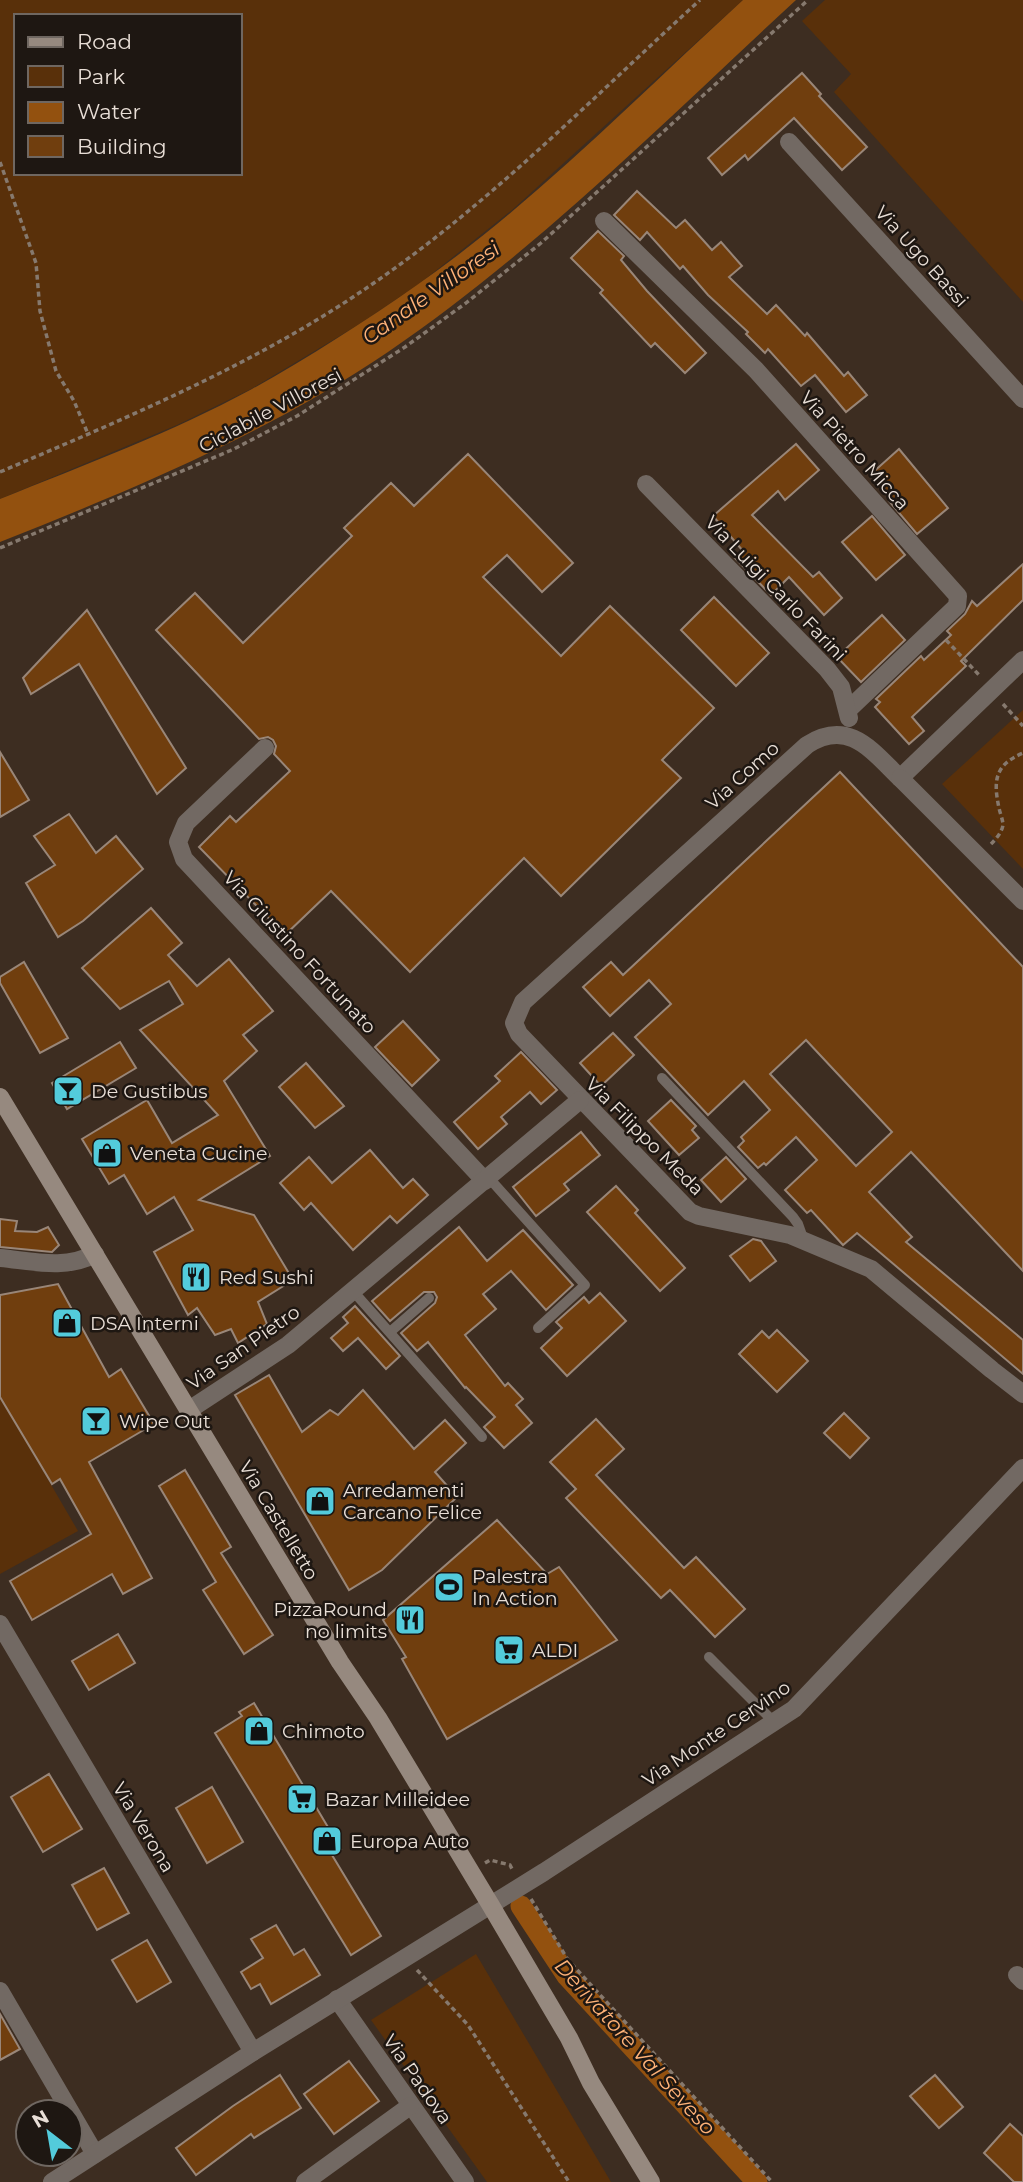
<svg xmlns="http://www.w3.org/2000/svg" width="1023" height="2182" viewBox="0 0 1023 2182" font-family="Montserrat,sans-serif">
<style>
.green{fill:#59300a;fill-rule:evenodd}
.water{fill:#93510f}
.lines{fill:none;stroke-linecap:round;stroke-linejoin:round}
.canal{stroke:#93510f;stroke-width:21}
.building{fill:#703e0e;stroke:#998678;stroke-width:2;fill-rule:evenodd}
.path{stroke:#86796e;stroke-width:3.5;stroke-dasharray:5 3.5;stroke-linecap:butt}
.lane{stroke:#726963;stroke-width:10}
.street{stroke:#726963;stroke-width:18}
.secondary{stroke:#96897f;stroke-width:18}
.labels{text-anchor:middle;stroke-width:5;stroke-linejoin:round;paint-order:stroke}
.street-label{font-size:19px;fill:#e9dfd7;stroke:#1e1712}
.poi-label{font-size:19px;fill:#e9dfd7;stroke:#1e1712;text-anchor:start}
.water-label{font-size:21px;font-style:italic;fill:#feb278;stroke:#1e1712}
</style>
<rect width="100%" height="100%" fill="#3d2d21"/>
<g class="green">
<path d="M0,0h743l-231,210 -93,74 -61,41 -107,64 -74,36 -177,74zM16,16h224v157h-224z"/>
<path d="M825,0h198v302l-189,-210 17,-18 -49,-53z"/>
<path d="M1023,710v159l-81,-85z"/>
<path d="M0,1397l78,134 -78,43z"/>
<path d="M476,1954l135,228h-124l-116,-162z"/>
</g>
<path class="water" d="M743,0h53c-132,122 -259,250 -408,352 -120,81 -254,137 -388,190v-43c84,-34 171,-66 252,-110 56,-31 112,-67 165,-104 115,-80 222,-190 326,-285z"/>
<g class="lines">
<path class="canal" d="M521,1906l46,70 190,206"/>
</g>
<g class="building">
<path d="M802,73l19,21 -2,2 48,51 -25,23 -48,-52 -46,42 -3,-5 -23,20 -14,-17z"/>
<path d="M637,191l39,37 9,-8 27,30 9,-8 21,24 -13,11 38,37 9,-9 29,31 2,-3 37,43 4,-4 19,23 -21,17 -31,-37 -14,11 -33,-37 -3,4 -19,-19 2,-2 -40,-37 -25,-29 -3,3 -33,-37 -7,8 -26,-25z"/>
<path d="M598,231l26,25 -3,4 26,31 59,62 -21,20 -30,-30 -4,4 -51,-54 3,-3 -32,-32z"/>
<path d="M796,444l23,26 -34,30 -7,-9 -26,24 61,62 6,-5 23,26 -18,17 -35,-38 -18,18 -36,-37 8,-7 -30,-35z"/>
<path d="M899,449l49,59 -31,26 -28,-33 3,-3 -21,-24z"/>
<path d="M468,454l105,109 -31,29 -35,-37 -24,22 78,79 49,-50 104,102 -52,52 19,18 -120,118 -37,-38 -114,114 -79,-81 -46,44 -86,-88 31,-31 6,6 54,-51 -16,-17 2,-8 -3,-6 -5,-3 -9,2 -103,-109 39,-37 48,50 109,-107 -8,-8 47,-45 23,23z"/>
<path d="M872,516l33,39 -29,25 -34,-38z"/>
<path d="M1023,564v36l-62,61 5,5 -54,51 12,14 -15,13 -34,-37 5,-5 -4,-3 45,-43 3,4 27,-25 -4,-4 18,-17 7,-13 5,5z"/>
<path d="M714,597l55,56 -33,33 -55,-56z"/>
<path d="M87,610l99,158 -29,26 -78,-130 -48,30 -8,-16z"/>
<path d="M882,615l23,25 -44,42 -24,-25z"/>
<path d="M0,752l29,48 -29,17z"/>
<path d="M840,772l183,195v304l-112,-119 -42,40 43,45 -6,5 117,98v34l-166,-141 -14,12 -32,-35 -4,3 -22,-23 32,-30 -21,-23 -30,28 -2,-2 -6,5 -20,-21 6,-6 -3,-4 29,-27 -26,-29 -36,34 -73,-78 36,-33 -22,-24 -39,36 -27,-29 28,-25 12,13zM806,1040l86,92 -36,34 -86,-92z"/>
<path d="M69,814l27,39 20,-17 27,33 -60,52 -25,16 -32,-54 29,-18 -21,-29z"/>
<path d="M151,908l31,35 -14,12 29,31 32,-27 44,52 -30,24 14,16 -33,30 46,75 -71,44 55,15 39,65 -35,22 9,22 -29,19 -7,-14 -16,6 -18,-27 -9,7 -34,-63 39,-22 -19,-33 -27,17 -23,-39 -15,9 -27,-45 65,-39 25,43 46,-28 -78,-85 43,-26 -14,-23 -49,28 -38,-41z"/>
<path d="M24,962l44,76 -28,15 -40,-70v-6z"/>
<path d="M403,1021l36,39 -27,26 -37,-39z"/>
<path d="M613,1033l21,22 -33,31 -21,-23z"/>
<path d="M120,1042l16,26 -69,41 -15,-26z"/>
<path d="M521,1052l36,38 -16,14 -11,-12 -29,25 6,7 -29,25 -24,-27 46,-41 -5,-5z"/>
<path d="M306,1063l38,43 -29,22 -36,-41z"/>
<path d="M671,1100l25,26 -4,4 7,8 -20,17 -31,-34z"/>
<path d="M581,1132l19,23 -36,29 5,6 -33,26 -23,-29z"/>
<path d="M370,1150l33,38 10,-9 15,16 -31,28 -7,-7 -37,34 -42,-47 -7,7 -24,-27 29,-26 23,26z"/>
<path d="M726,1157l20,22 -25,23 -20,-22z"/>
<path d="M616,1186l22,24 -3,3 50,55 -25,23 -73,-79z"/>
<path d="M0,1219l17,2 -2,10 22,1 11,-5 11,18 -7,7 -52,-5z"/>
<path d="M459,1227l28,34 36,-31 50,55 -27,25 -35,-39 -28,23 13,15 -31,26 40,51 3,-3 15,16 -7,6 16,18 -28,25 -20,-21 11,-10 -29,-30 -1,1 -37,-46 -11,9 -16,-18 34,-30 2,-6 -3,-5h-10l-34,29 -18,-20z"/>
<path d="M753,1239l8,2 15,20 -26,20 -20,-25z"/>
<path d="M58,1284l51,93 12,-8 33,55 -65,38 63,116 -29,16 -11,-20 -80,46 -22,-39 81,-47 -31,-55 -8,5 -52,-87v-102z"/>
<path d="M600,1293l26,28 -59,55 -26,-28 21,-20 -6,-6 28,-25 5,6z"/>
<path d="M355,1306l45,50 -14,13 -28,-31 -15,13 -12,-13 17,-15 -5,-6z"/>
<path d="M777,1330l31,31 -31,31 -38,-38 23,-23 7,7z"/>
<path d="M269,1375l33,57 28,-22 8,5 25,-25 51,59 31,-29 21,23 -31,29 22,25 -75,73 -33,20 -114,-195z"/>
<path d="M844,1413l25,25 -19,20 -26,-25z"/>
<path d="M596,1419l28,30 -28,26 88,93 12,-11 49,52 -30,28 -45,-47 -9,8 -95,-100 10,-9 -26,-27z"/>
<path d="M185,1470l46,77 -10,6 52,82 -29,19 -41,-64 13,-8 -57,-96z"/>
<path d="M497,1520l50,54 12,-7 58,73 -170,99 -45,-80 4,-2 -23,-37z"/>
<path d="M118,1634l17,29 -46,27 -17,-29z"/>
<path d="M254,1703l87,146 -9,6 49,81 -30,19 -136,-222 27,-17 -3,-4z"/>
<path d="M49,1774l33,55 -39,23 -32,-55z"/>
<path d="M212,1787l31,55 -36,21 -31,-55z"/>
<path d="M104,1868l25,45 -32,17 -25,-45z"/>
<path d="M276,1925l18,30 10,-6 16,26 -49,29 -11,-20 -9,5 -10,-17 22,-14 -12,-19z"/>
<path d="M147,1940l24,42 -34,20 -25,-42z"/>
<path d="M0,2014l20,35 -20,11z"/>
<path d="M349,2061l30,40 -45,33 -30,-40z"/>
<path d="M280,2075l21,33 -47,30 -3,-4 -55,41 -20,-27 57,-42z"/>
<path d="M935,2075l28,32 -24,21 -29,-32z"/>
<path d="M1010,2124l13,12v46h-9l-30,-29z"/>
</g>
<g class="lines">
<g class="path">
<path d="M0,162l36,101 4,48 16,60 18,30 14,33"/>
<path d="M0,472c126,-54 254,-107 368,-185 121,-82 224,-189 332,-287"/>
<path d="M0,548l234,-99 63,-33 108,-69 61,-44 75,-60 267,-243"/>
<path d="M946,640l33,35"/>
<path d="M1003,704l20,22"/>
<path d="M991,844c5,-5 11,-12 12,-19 0,-5 -3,-12 -4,-17 -6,-28 -4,-43 24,-55"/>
<path d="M485,1863l5,-3 20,5 2,4"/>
<path d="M531,1899l37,61 204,222"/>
<path d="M417,1970l51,55 101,157"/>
</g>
<g class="lane">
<path d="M662,1078l131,139 5,7 6,17"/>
<path d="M489,1178l96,107 -47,43"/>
<path d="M353,1291l129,146"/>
<path d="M390,1332l39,-34"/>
<path d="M709,1657l66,66"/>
</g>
<g class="street">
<path d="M789,142l234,257"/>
<path d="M604,221l152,149 202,226 -1,10 -109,104"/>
<path d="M646,484l181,185 14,18 8,31"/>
<path d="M1023,660l-123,118c-28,-27 -51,-60 -93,-33l-284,257 -9,21 5,11 171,178 9,4 91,19 81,34 121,101 31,24"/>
<path d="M265,748l-79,75 -8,19 6,17 301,322"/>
<path d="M900,778l123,123"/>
<path d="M0,1258c32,3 65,12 95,-4"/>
<path d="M189,1410l99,-65 292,-245"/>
<path d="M0,1624l253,428"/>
<path d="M1017,1975l6,6"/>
<path d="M0,1991l95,163"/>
<path d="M337,1999l128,183"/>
<path d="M52,2182l201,-130 291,-180 250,-163 229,-241"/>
<path d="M305,2182l105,-76"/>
</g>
<path class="secondary" d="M0,1097l340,565 38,56 112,186 79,134 22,45 60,99"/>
</g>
<defs>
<g id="bar-square" transform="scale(1.575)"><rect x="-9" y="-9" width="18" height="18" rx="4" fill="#53cbdb" stroke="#1e1712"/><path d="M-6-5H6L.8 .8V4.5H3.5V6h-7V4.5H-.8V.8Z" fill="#111"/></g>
<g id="shop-square" transform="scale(1.575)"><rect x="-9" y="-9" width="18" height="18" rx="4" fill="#53cbdb" stroke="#1e1712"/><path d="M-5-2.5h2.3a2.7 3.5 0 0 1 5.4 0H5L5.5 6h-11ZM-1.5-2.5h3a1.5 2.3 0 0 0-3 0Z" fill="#111"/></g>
<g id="restaurant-square" transform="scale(1.575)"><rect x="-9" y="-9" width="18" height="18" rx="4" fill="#53cbdb" stroke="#1e1712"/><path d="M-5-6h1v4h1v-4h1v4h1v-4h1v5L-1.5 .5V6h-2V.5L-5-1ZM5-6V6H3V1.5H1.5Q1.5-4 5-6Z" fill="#111"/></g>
<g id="stadium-square" transform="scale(1.575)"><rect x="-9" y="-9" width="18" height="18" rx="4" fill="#53cbdb" stroke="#1e1712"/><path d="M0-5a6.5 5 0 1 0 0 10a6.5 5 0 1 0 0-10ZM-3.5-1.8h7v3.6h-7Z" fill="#111"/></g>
<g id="supermarket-square" transform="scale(1.575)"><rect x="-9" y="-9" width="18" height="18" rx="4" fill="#53cbdb" stroke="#1e1712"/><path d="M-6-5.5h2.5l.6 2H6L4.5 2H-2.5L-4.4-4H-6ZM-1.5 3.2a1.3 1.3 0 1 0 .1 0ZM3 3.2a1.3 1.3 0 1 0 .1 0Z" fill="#111"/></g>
</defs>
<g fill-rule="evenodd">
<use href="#bar-square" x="68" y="1091"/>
<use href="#shop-square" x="107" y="1153"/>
<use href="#restaurant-square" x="196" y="1277"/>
<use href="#shop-square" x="67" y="1323"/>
<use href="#bar-square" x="96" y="1421"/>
<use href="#shop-square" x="320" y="1501"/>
<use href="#stadium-square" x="449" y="1587"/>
<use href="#restaurant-square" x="410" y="1620"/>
<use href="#supermarket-square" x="509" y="1650"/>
<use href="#shop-square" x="259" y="1731"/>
<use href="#supermarket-square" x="302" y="1799"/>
<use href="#shop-square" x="327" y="1841"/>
</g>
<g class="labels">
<g class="street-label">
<text transform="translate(922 256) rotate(48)" y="7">Via Ugo Bassi</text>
<text transform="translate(270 410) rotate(-28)" y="7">Ciclabile Villoresi</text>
<text transform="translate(855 450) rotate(48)" y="7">Via Pietro Micca</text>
<text transform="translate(776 588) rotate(46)" y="7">Via Luigi Carlo Farini</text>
<text transform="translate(742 775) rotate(-42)" y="7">Via Como</text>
<text transform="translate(300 952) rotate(47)" y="7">Via Giustino Fortunato</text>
<text transform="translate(645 1136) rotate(45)" y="7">Via Filippo Meda</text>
<text transform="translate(243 1347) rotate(-35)" y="7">Via San Pietro</text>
<text transform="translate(279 1520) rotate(59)" y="7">Via Castelletto</text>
<text transform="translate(716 1733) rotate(-34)" y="7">Via Monte Cervino</text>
<text transform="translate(144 1827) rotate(59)" y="7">Via Verona</text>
<text transform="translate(418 2079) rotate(55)" y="7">Via Padova</text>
</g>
<g class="poi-label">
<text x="91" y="1098">De Gustibus</text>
<text x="130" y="1160">Veneta Cucine</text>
<text x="219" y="1284">Red Sushi</text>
<text x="90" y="1330">DSA Interni</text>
<text x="119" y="1428">Wipe Out</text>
<text x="343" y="1497">Arredamenti<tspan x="343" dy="22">Carcano Felice</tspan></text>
<text x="472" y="1583">Palestra<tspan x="472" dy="22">In Action</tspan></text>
<text x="387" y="1616" text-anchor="end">PizzaRound<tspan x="387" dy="22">no limits</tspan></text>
<text x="532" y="1657">ALDI</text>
<text x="282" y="1738">Chimoto</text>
<text x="325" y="1806">Bazar Milleidee</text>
<text x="350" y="1848">Europa Auto</text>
</g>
<g class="water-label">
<text transform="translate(431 293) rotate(-35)" y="7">Canale Villoresi</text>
<text transform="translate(635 2047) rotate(48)" y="7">Derivatore Val Seveso</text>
</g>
</g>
<rect x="14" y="14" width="228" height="161" fill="#1e1712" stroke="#6f6761" stroke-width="2"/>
<rect x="28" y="37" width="35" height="10" fill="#96897f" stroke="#6f6761" stroke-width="2"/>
<text x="77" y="49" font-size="21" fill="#e9dfd7">Road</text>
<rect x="28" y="66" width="35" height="21" fill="#59300a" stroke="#6f6761" stroke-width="2"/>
<text x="77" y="84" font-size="21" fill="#e9dfd7">Park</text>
<rect x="28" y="102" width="35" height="21" fill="#93510f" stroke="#6f6761" stroke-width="2"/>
<text x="77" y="119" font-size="21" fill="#e9dfd7">Water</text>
<rect x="28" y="136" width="35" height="21" fill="#703e0e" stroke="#6f6761" stroke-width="2"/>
<text x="77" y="154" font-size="21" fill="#e9dfd7">Building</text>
<g transform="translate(49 2133) rotate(329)"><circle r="33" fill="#1e1712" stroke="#6f6761" stroke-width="2"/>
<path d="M0-5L12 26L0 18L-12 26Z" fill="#53cbdb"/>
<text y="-10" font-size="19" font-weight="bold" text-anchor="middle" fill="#e9dfd7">N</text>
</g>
</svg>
